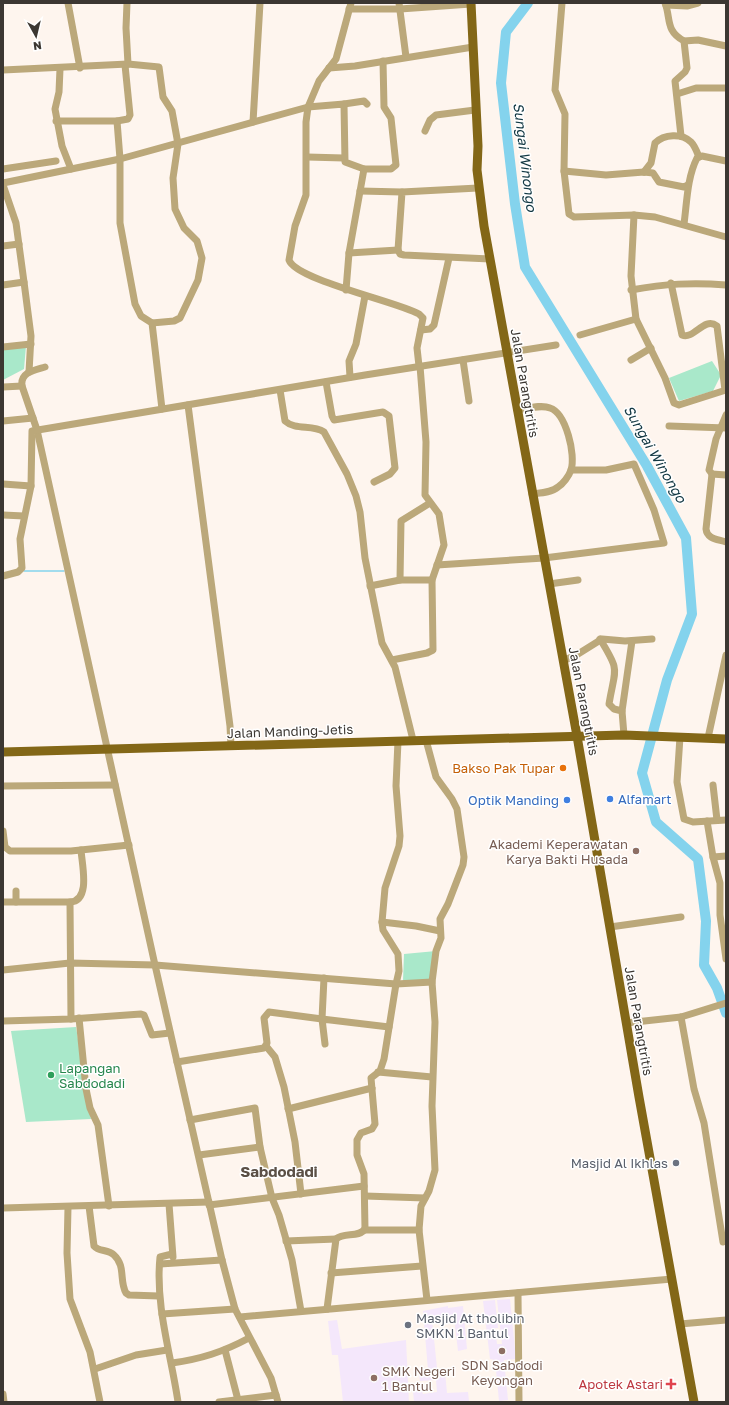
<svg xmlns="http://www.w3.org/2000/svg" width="729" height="1405" viewBox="0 0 729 1405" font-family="'Golos Text',sans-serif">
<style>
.education{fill:#f4e7fb}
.green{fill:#a9e8ca}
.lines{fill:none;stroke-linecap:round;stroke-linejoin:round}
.stream{stroke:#84d3ed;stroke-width:1.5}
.river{stroke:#84d3ed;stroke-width:10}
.minor{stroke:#bba87a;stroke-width:7}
.major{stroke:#836717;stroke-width:9}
.food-dot{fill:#e8710a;stroke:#fff;stroke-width:1.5}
.shop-dot{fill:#3f7fe0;stroke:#fff;stroke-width:1.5}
.education-dot{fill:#8d6e63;stroke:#fff;stroke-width:1.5}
.leisure-dot{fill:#2e9e5b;stroke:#fff;stroke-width:1.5}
.worship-dot{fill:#6b7280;stroke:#fff;stroke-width:1.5}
.health-dot{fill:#e0444e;stroke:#fff;stroke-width:1.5}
.labels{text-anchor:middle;stroke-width:3;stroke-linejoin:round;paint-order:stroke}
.street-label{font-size:13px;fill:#3c3732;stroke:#fff}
.food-label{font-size:13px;fill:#c56008;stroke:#fff;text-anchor:end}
.shop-label{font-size:13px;fill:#366cbe;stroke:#fff;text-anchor:start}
.education-label{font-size:13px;fill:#785e54;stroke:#fff;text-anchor:end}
.leisure-label{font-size:13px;fill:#27864d;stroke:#fff;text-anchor:start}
.worship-label{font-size:13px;fill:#5b616d;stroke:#fff;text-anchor:end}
.health-label{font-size:13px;fill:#be3a42;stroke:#fff;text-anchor:end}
.water-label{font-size:14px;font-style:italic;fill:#133843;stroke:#fff}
.quarter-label{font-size:15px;font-weight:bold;fill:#5b5046;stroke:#fff}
</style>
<rect width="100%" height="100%" fill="#fef5ee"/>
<g class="education">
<path d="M510,1299l6,60 -12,1 4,40 -9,1 -4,-41 -5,-1 -7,-58 12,-1 3,28h-3l2,16h5l-5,-44z"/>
<path d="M448,1306v2l15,-2 4,43 -9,2 -4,-34 -22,2 5,49 -9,2 -5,-59z"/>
<path d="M337,1320l5,29 64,-9 3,62h-66l-5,-47h-6l-4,-34z"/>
<path d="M445,1372l2,21 21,-1 1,9 -55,1 -1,-11h9l1,3 14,-2 -1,-12 -16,1 -1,-7z"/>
</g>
<g class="green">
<path d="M26,346l-2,23 -21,11v-33z"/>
<path d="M712,361l9,14 -8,16 -34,10 -10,-23z"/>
<path d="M436,951l-5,29 -28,1 1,-27z"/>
<path d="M76,1027l15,92 -65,3 -15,-91z"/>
</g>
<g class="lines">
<path class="stream" d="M24,571h40"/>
<path class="river" d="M528,3l-22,29 -5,51 14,121 10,63 122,199 39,72 6,76 -25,66 -25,93 14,49 42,37 8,62 -2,44 13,23 9,25"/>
<g class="minor">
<path d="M68,3l12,65"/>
<path d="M127,3l-1,25 2,36"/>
<path d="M351,3l-15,56 -17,22 -11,26 -2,15v73l-11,31 -6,34c7,20 109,42 130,54l4,4 -6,30 2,18"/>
<path d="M399,3l7,54"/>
<path d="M562,3l-7,87 10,24 -1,57 5,43 5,3 60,-2 21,2 71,20"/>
<path d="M665,3c6,15 0,28 19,38l3,27 -2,4 -10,9 6,55"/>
<path d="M666,5l21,1 11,-3"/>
<path d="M349,9h51l71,-5"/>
<path d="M684,41l14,-1 28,6"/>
<path d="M125,65l5,50 -2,4 -11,2 3,38v64l15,81 6,12 11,7 10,86"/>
<path d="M329,68l26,-2 118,-19"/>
<path d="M60,69l-1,23 -4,17 7,37 9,23"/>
<path d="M3,70l125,-6 31,3 4,30 9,14 6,33 -5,34 2,31 9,19 13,13 5,17 -4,22 -18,38 -6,3 -22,2"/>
<path d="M677,94l19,-6h30"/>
<path d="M344,104l20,-3 3,3"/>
<path d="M56,121h61"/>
<path d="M253,122l7,-119"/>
<path d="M425,131l5,-11 6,-5 39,-5"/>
<path d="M307,157l37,1"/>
<path d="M3,169l53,-8"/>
<path d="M564,171l42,4 38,-3 9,1 6,9 25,5 4,-2"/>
<path d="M644,172l7,-9 4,-20c9,-9 27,-10 36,-1 4,4 6,10 8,15"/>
<path d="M3,183l117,-24 188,-52 36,-3 1,58 19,7"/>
<path d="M3,185l13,38 8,59 7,54 -2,36"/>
<path d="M478,188l-76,4 -4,58 2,4 4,1 86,4"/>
<path d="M360,191l42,1"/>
<path d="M634,215l-3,61 5,43 29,59 9,25 5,2 47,-15"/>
<path d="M684,224c3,-22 3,-46 13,-66l5,-2 24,5"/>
<path d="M3,246l16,-2"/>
<path d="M349,253l49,-3"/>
<path d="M671,283l11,52c12,5 22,-19 35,-9l8,64"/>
<path d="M3,285l21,-3"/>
<path d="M346,290l3,-37 15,-84h27l5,-4 -5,-47 -7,-11 -1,-46"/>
<path d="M631,290c34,-6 61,-8 95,-5"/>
<path d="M421,330l9,-1 4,-4 15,-67"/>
<path d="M580,335l56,-16"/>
<path d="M3,347l28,-3"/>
<path d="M463,360l6,41"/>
<path d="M631,360l20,-12"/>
<path d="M45,367c-10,3 -25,5 -23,19l15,44 118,535 67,295 13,49 36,69 7,24"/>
<path d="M350,377l-1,-16 7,-17 9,-48"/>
<path d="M326,382l6,34 2,4 49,-8 6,4 6,52 -5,6 -16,8"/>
<path d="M3,387l19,-1"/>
<path d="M280,390l5,31c11,10 27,3 39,11l23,42 9,22 4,16 5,46 17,85 13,24 18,73"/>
<path d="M188,405l42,321 1,20"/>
<path d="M517,410c9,-1 24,-6 33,-2 16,5 26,47 21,62 -2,6 -8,14 -13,17 -7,6 -18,6 -26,7"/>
<path d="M726,415l-10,24 -7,31 3,4 -6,55c1,10 11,10 20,13"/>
<path d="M3,421l30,-3"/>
<path d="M669,426l57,2"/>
<path d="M712,474l14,1"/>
<path d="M3,484l28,2"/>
<path d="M3,515l21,1"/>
<path d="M437,565l107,-7 120,-15 -10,-33 -20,-46 -28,6h-35"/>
<path d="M3,576l15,-4 4,-4 -2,-29 11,-53 1,-55 333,-56 191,-30"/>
<path d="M400,580l1,-59 29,-18"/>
<path d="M549,584l29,-4"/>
<path d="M370,586l30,-6h32"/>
<path d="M600,639c21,34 15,28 9,65l5,5 8,2 2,24"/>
<path d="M392,660l35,-7 6,-3 -1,-70 12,-35 -5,-31 -14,-19 1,-53 -6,-76"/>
<path d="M563,661l15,-7 24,-15 23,2 27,-2"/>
<path d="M622,711l10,-70"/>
<path d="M680,737l-3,45 7,37 9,3 33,-2"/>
<path d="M708,738l18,-83"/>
<path d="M426,740l10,37 16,22 5,10 7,48 -1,8 -15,39 -8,15 1,19 -5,13 -4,31 3,40 -3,84 3,64 -6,21 -8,15 -2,24 8,70"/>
<path d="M713,785l4,35"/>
<path d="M3,786l112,-1"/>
<path d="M707,821l6,36 7,26v32l6,44"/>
<path d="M3,831l2,16 5,4h61l58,-6"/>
<path d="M713,857l13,-1"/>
<path d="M16,891v11"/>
<path d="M3,902h67c21,-1 12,-37 11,-52"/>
<path d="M70,902l1,117"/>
<path d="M382,922l34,4 24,5"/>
<path d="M610,927l71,-10"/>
<path d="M3,970l67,-7 85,2 241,19 36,-2"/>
<path d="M681,1017l13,72 10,34 19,119"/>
<path d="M79,1018l7,71 4,19 8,17 11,81"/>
<path d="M3,1021l68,-2 70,-5 3,1 8,20 18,-2"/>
<path d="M626,1023l55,-6 45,-14"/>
<path d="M325,1044l-3,-25 67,8"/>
<path d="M266,1046l9,11 9,30 11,55 6,52"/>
<path d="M177,1062l87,-14 3,-5 -3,-25 5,-6 53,7 2,-41"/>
<path d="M378,1072l54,5"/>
<path d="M288,1109l84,-21"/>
<path d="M190,1120l65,-12 5,39 12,51 7,17 13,45 9,51"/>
<path d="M199,1155l61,-8"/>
<path d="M365,1196l60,2"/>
<path d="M169,1204l4,53"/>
<path d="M209,1205l155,-19"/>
<path d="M89,1206l5,40c5,6 14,3 20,9 12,11 5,26 12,38l3,2 30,1"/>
<path d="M68,1207l-1,46 3,46 20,53 10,50"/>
<path d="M3,1208l206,-6"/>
<path d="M364,1230h55"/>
<path d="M286,1241l50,-2"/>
<path d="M172,1254l-12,3c-5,49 11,97 18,145"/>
<path d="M160,1264l62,-4"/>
<path d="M331,1273l91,-7"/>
<path d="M518,1293l1,109"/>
<path d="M327,1309l9,-70c8,-7 23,-1 29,-10l-1,-55 -7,-19v-15l4,-7 11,-4 3,-5 -4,-46 9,-7 4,-12 12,-75 3,-13 -1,-17 -15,-24 -1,-8 3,-34 14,-42 1,-10 -4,-50 2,-45"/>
<path d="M162,1314l73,-5"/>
<path d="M240,1317l432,-38"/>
<path d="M680,1324l46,-4"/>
<path d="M225,1350l13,50"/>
<path d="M172,1363c29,-4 51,-11 77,-25"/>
<path d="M95,1369l41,-14 31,-5"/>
<path d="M3,1394l1,8"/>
<path d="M219,1402l57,-7"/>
</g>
<g class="major">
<path d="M471,3l7,143 -1,24 7,56 93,510 62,361 55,305"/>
<path d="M3,752l621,-17 102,4"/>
</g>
</g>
<circle class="food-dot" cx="563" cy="768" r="4"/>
<g class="shop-dot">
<circle cx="610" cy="799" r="4"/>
<circle cx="567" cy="800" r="4"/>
</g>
<g class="education-dot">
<circle cx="636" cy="851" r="4"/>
<circle cx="502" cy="1351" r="4"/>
<circle cx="374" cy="1378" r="4"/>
</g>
<circle class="leisure-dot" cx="51" cy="1075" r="4"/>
<g class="worship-dot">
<circle cx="676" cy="1163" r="4"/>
<circle cx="408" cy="1325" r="4"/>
</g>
<path class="health-dot" d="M669 1378h4v4h4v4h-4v4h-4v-4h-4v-4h4z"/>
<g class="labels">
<g class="street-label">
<text transform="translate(525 383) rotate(80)" y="5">Jalan Parangtritis</text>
<text transform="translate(584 701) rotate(79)" y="5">Jalan Parangtritis</text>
<text transform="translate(290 731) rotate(-2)" y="5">Jalan Manding-Jetis</text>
<text transform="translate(639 1021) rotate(80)" y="5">Jalan Parangtritis</text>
</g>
<g class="food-label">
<text x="555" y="773">Bakso Pak Tupar</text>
</g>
<g class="shop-label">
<text x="618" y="804">Alfamart</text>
<text x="559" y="805" text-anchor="end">Optik Manding</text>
</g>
<g class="education-label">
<text x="628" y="849">Akademi Keperawatan<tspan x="628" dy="15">Karya Bakti Husada</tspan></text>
<text x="502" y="1370" text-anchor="middle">SDN Sabdodi<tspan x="502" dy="15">Keyongan</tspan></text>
<text x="382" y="1376" text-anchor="start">SMK Negeri<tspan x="382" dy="15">1 Bantul</tspan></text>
</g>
<g class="leisure-label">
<text x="59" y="1073">Lapangan<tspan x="59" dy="15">Sabdodadi</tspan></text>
</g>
<g class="worship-label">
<text x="668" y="1168">Masjid Al Ikhlas</text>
<text x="416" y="1323" text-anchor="start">Masjid At tholibin<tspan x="416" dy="15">SMKN 1 Bantul</tspan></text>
</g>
<g class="health-label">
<text x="663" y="1389">Apotek Astari</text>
</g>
<g class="water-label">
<text transform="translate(525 157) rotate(83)" y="5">Sungai Winongo</text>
<text transform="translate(655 454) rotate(60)" y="5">Sungai Winongo</text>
</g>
<g class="quarter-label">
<text x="279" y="1177">Sabdodadi</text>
</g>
</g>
<rect width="729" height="1405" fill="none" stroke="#3c3732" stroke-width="8"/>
<g transform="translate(36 36) rotate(172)" stroke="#ffffff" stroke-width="3" paint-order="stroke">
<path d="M0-3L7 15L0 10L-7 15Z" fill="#3c3732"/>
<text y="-6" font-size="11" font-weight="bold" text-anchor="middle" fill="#3c3732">N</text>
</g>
</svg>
